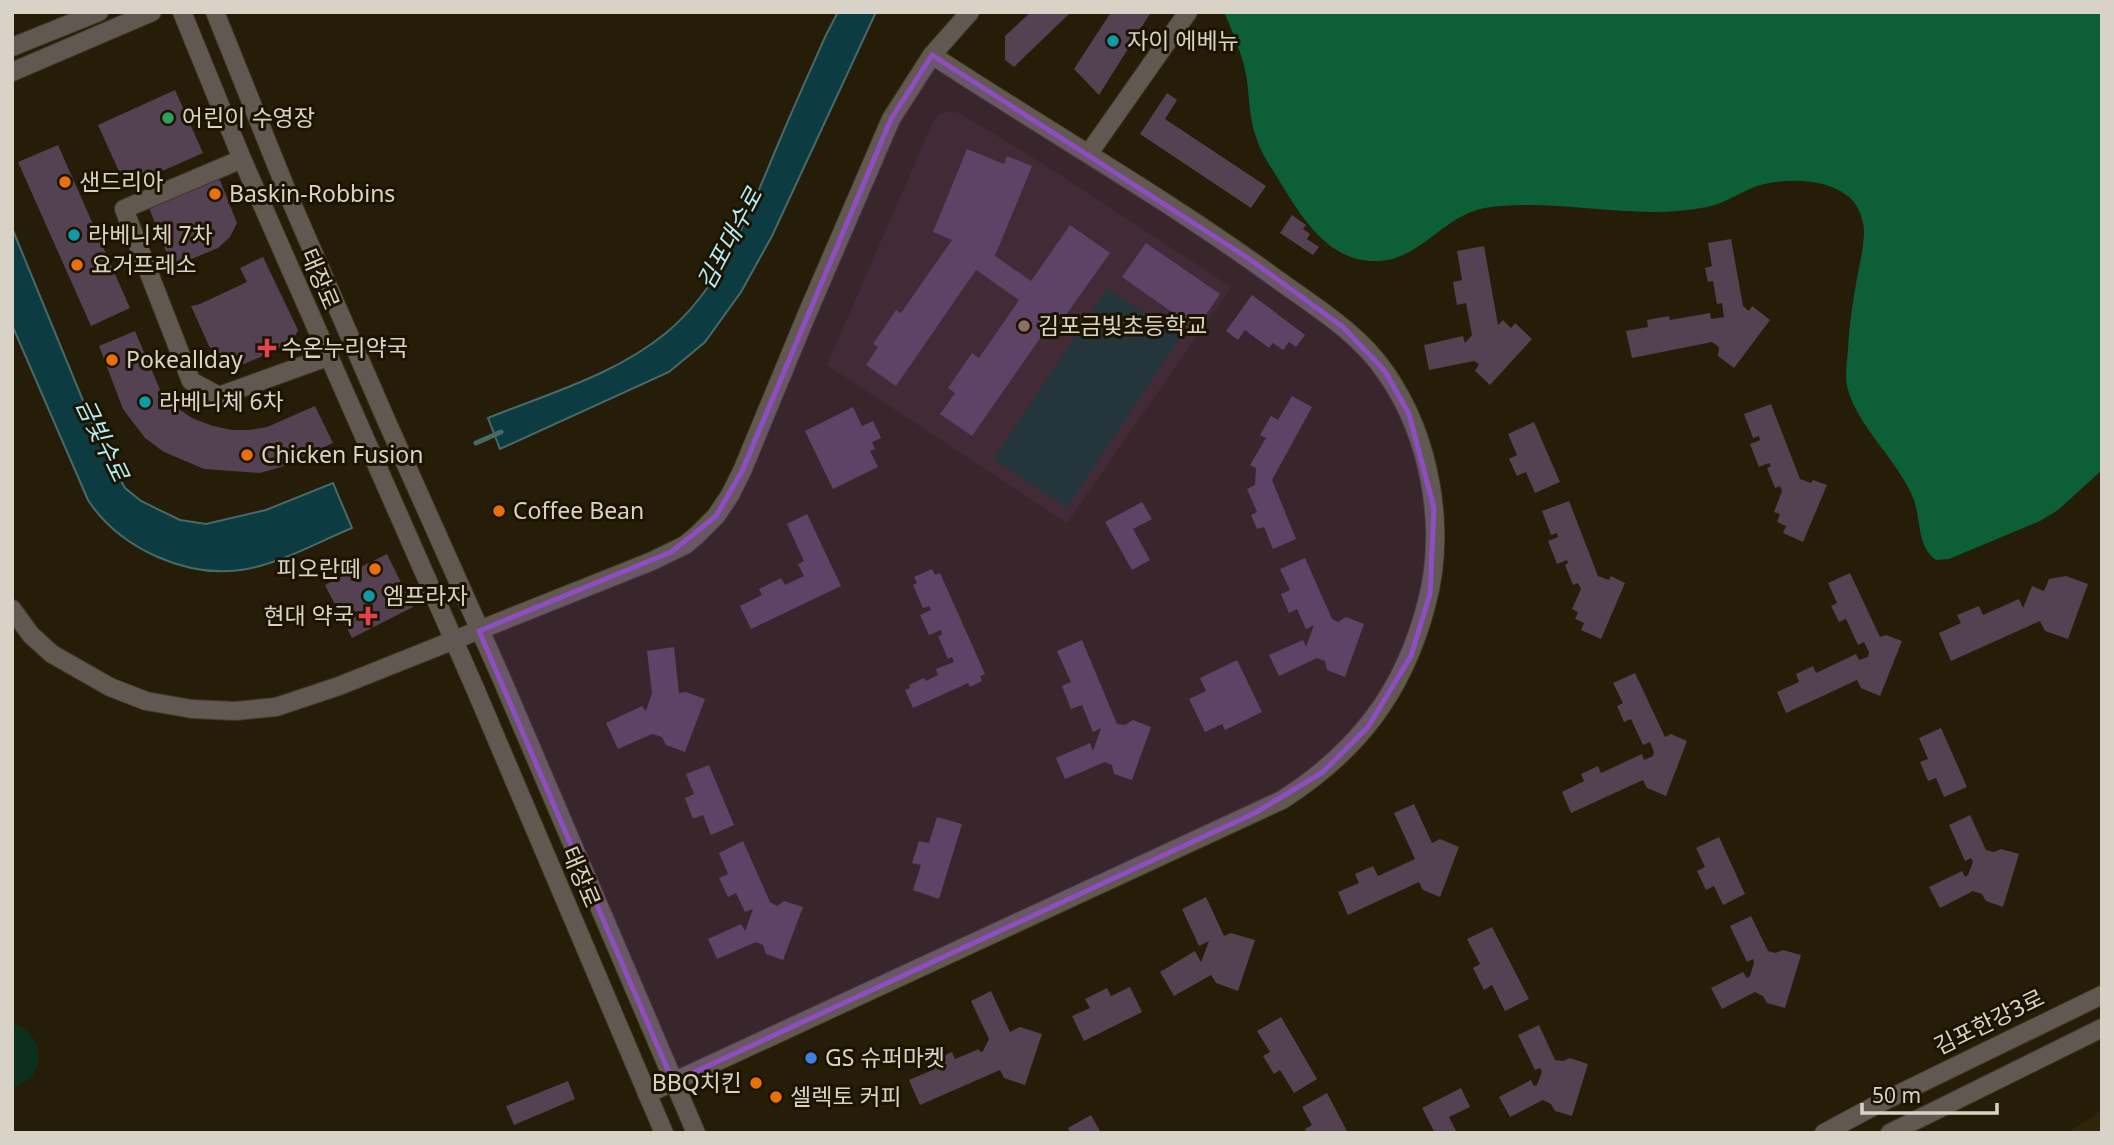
<svg xmlns="http://www.w3.org/2000/svg" width="2114" height="1145" viewBox="0 0 2114 1145" font-family="'Noto Sans','Noto Sans KR',sans-serif">
<style>
.built{fill:#302507}
.education{fill:#302216}
.green{fill:#0b311c}
.forest{fill:#0d5f38}
.water{fill:#0c3b41;stroke:#496969;stroke-width:2}
.lines{fill:none;stroke-linecap:round;stroke-linejoin:round}
.stream{stroke:#496969;stroke-width:5}
.building{fill:#544151}
.minor-casing{stroke:#423a26;stroke-width:20}
.minor{stroke:#615951;stroke-width:18}
.marked{fill:#8e4dc0;fill-opacity:0.2;stroke:#8e4dc0;stroke-width:5;stroke-linejoin:round}
.culture-dot{fill:#0f9aa8;stroke:#1c1401;stroke-width:2.5}
.leisure-dot{fill:#2e9e5b;stroke:#1c1401;stroke-width:2.5}
.food-dot{fill:#e8710a;stroke:#1c1401;stroke-width:2.5}
.education-dot{fill:#8d6e63;stroke:#1c1401;stroke-width:2.5}
.health-dot{fill:#e0444e;stroke:#1c1401;stroke-width:2.5}
.shop-dot{fill:#3f7fe0;stroke:#1c1401;stroke-width:2.5}
.labels{text-anchor:middle;stroke-width:6;stroke-linejoin:round;paint-order:stroke}
.poi-label{font-size:23px;fill:#d8d3c6;stroke:#1c1401;text-anchor:start}
.street-label{font-size:23px;fill:#d8d3c6;stroke:#1c1401}
.water-label{font-size:24px;font-style:italic;fill:#b3eef8;stroke:#1c1401}
</style>
<rect width="100%" height="100%" fill="#251d08"/>
<path class="built" d="M2102,1109v24h-35l27,-17z"/>
<path class="education" d="M949,111l10,2 84,51 188,123 -164,236 -240,-158 105,-241 7,-10z"/>
<g class="green">
<path d="M1107,288l73,49 -113,171 -74,-49z"/>
<path d="M12,1023c35,11 37,56 0,64z"/>
</g>
<path class="forest" d="M1224,12h878v458l-44,40 -18,11 -91,38 -13,1c-19,-13 -15,-40 -22,-60 -15,-39 -59,-76 -67,-114 -2,-11 0,-25 1,-36 1,-25 5,-48 9,-72 3,-15 7,-32 7,-48 -1,-13 -7,-29 -19,-36 -23,-16 -61,-16 -88,-8 -17,6 -31,17 -50,21 -73,15 -148,-10 -222,1 -41,7 -65,52 -107,53 -49,2 -76,-43 -98,-79 -8,-13 -18,-27 -23,-42 -9,-23 -7,-47 -12,-71 -5,-20 -13,-38 -21,-57z"/>
<g class="water">
<path d="M838,12h38l-104,224 -31,56 -36,50 -36,30 -169,77 -12,-31c59,-24 127,-43 178,-85 58,-48 84,-123 113,-191 15,-36 31,-71 47,-107z"/>
<path d="M12,228l88,214 25,46 16,13 39,19 26,4 60,-14 67,-27 19,45c-34,14 -69,34 -105,41 -58,11 -127,-20 -159,-69l-76,-175z"/>
</g>
<g class="lines">
<path class="stream" d="M476,443l25,-11"/>
</g>
<g class="building">
<path d="M1031,12h40l-57,55 -9,-7v-24z"/>
<path d="M1111,12h40l-52,83 -25,-26z"/>
<path d="M175,90l28,63 -77,34 -28,-62z"/>
<path d="M1167,93l10,7 -12,19 101,67 -15,22 -111,-74z"/>
<path d="M58,145l72,163 -39,18 -73,-164z"/>
<path d="M967,149l37,15 3,-8 25,10 -37,90 36,25 39,-56 40,28 -44,62 -16,9 -78,112 -32,-22 15,-21 -7,-5 24,-35 7,5 40,-58 -43,-30 -80,116 -30,-21 12,-18 -5,-3 23,-34 5,3 51,-73 -19,-8z"/>
<path d="M219,178l18,45 -7,14 -12,11 -46,19 -24,-62z"/>
<path d="M1292,215l14,10 -3,4 7,5 -3,5 12,8 -6,8 -33,-22z"/>
<path d="M1731,239l12,67 6,5 3,-5 18,14 -36,48 -16,-12 1,-9 -7,-5 -80,16 -6,-27 22,-4 -1,-7 22,-4 1,4 40,-7 1,6 13,-2 -2,-14 -5,1 -4,-23 -5,1 -3,-14 7,-2 -4,-23z"/>
<path d="M1146,243l74,51 -24,35 -74,-52z"/>
<path d="M1484,246l14,79 5,-5 8,8 4,-5 17,16 -42,46 -15,-14 4,-7 -5,-3 -45,9 -5,-25 39,-9 2,7 7,-8 -6,-32 -9,2 -4,-23 9,-2 -5,-29z"/>
<path d="M263,257l35,73 -6,13 -48,21h-18l-17,-18 -18,-40 9,-2 47,-22 -7,-14z"/>
<path d="M1252,295l53,40 -9,12 -7,-5 -6,8 -10,-7 -4,5 -24,-18 -7,10 -12,-9z"/>
<path d="M135,331l29,68 28,19 21,8 19,4h17l18,-3 48,-21 18,37 -52,24 -21,6 -56,-4 -40,-17 -19,-14 -22,-29 -24,-63z"/>
<path d="M1292,396l20,11 -40,73 24,59 -23,10 -9,-22 -7,2 -6,-14 6,-3 -10,-23 8,-4 1,-17 -6,-3 16,-27 -6,-3 11,-19 7,4z"/>
<path d="M1771,404l29,75 11,4 2,-3 14,5 -24,57 -20,-9 3,-7 -9,-4 3,-8 -6,-2 8,-21 -2,-5 -5,2 -8,-20 4,-2 -2,-3 -10,4 -9,-23 10,-4 -1,-4 -6,2 -9,-24z"/>
<path d="M853,407l9,19 11,-5 8,17 -9,4 3,7 -5,2 8,16 -45,22 -28,-58z"/>
<path d="M1534,422l26,60 -25,11 -9,-21 -9,4 -8,-17 8,-4 -9,-21z"/>
<path d="M1569,501l29,75 11,4 2,-4 14,7 -24,56 -20,-9 3,-7 -9,-4 3,-7 -6,-3 9,-20 -3,-6 -5,2 -8,-20 3,-2 -1,-3 -10,4 -9,-23 10,-4 -1,-4 -6,2 -9,-24z"/>
<path d="M1142,502l10,17 -19,10 17,31 -18,10 -27,-48z"/>
<path d="M807,514l34,72 -90,43 -11,-23 22,-11 -3,-6 22,-11 4,7 19,-9 -6,-12 6,-3 -17,-37z"/>
<path d="M387,554l26,53 -61,31 -27,-53z"/>
<path d="M1305,558l27,61 6,3 8,-5 18,7 -19,53 -18,-7 -2,-9 -8,-3 -38,18 -10,-21 34,-15 3,7 8,-22 -8,4 -9,-20 -8,4 -8,-19 9,-4 -10,-21z"/>
<path d="M932,569l3,6 5,-2 45,101 -5,2 2,5 -12,6 -2,-4 -55,25 -8,-18 5,-2 -1,-3 15,-7 2,3 12,-6 -2,-6 18,-7 -2,-5 -4,2 -10,-23 4,-1 -1,-5 -12,5 -9,-20 11,-5 -2,-4 -6,2 -10,-23 4,-2 -3,-6z"/>
<path d="M1850,573l30,64 6,-2 16,6 -22,55 -19,-8 -4,-8 -71,33 -9,-21 22,-10 -3,-8 17,-8 3,7 40,-19 3,6 9,-3 1,-5 -5,-10 -6,3 -12,-26 -7,3 -8,-16 6,-3 -9,-20z"/>
<path d="M2066,576l22,8 -20,55 -23,-8 -5,-10 -89,40 -12,-28 22,-10 -4,-8 22,-9 4,9 36,-16 4,9 9,-22 12,5 5,-12z"/>
<path d="M1082,640l35,84 8,1 8,-5 18,7 -19,53 -18,-6 -2,-9 -7,-3 -40,17 -9,-21 34,-15 3,8 8,-23 -8,4 -11,-27 -11,4 -9,-23 9,-4 -14,-31z"/>
<path d="M674,647l5,46 7,-1 19,7 -20,53 -19,-7 -4,-8 -10,-3 -34,15 -12,-26 36,-17 4,5 6,-18 -5,-42z"/>
<path d="M1237,660l25,52 -37,18 -3,-6 -17,8 -16,-33 17,-8 -6,-13z"/>
<path d="M1635,673l30,64 6,-3 16,7 -21,55 -19,-8 -4,-8 -72,33 -9,-21 22,-11 -3,-7 17,-8 3,7 41,-19 2,6 9,-4 1,-4 -4,-10 -7,3 -12,-26 -7,3 -7,-16 6,-3 -10,-20z"/>
<path d="M1941,728l26,59 -23,10 -8,-19 -8,3 -8,-19 8,-3 -9,-21z"/>
<path d="M709,765l25,60 -23,10 -8,-20 -10,4 -8,-21 9,-4 -8,-20z"/>
<path d="M1414,804l18,39 8,-4 19,8 -19,50 -17,-7 -4,-8 -71,33 -10,-23 21,-9 -4,-9 18,-8 5,10 37,-17 -21,-46z"/>
<path d="M1970,815l16,35 8,2 7,-3 18,5 -16,53 -17,-6 -4,-7 -9,-3 -33,17 -11,-21 33,-16 3,6 3,-2 5,-13 -2,-4 -6,3 -16,-36z"/>
<path d="M937,817l25,7 -23,75 -26,-9 8,-25 -9,-2 7,-22 10,2z"/>
<path d="M1719,837l26,57 -22,11 -9,-19 -8,4 -9,-19 8,-4 -9,-19z"/>
<path d="M743,841l27,61 7,4 7,-5 19,6 -20,53 -17,-6 -3,-9 -7,-3 -39,17 -9,-20 33,-15 4,7 8,-22 -8,3 -9,-19 -8,4 -9,-19 9,-4 -9,-21z"/>
<path d="M1206,897l18,39 7,-3 24,7 -17,51 -22,-8 -5,-8 -37,21 -14,-24 35,-21 6,11 8,-21 -10,5 -17,-37z"/>
<path d="M1751,916l17,35 7,2 8,-3 18,5 -16,53 -18,-5 -4,-7 -8,-4 -33,17 -11,-21 32,-16 4,6 3,-2 4,-13 -1,-4 -6,3 -17,-36z"/>
<path d="M1492,927l37,72 -24,12 -13,-26 -8,5 -11,-22 7,-4 -13,-25z"/>
<path d="M1130,987l12,25 -58,29 -12,-25 18,-8 -5,-9 22,-11 4,8z"/>
<path d="M991,991l19,41 10,-5 22,7 -17,51 -21,-7 -4,-8 -80,35 -11,-25 26,-11 -4,-8 21,-9 3,7 24,-10 1,3 3,-1 6,-12 -18,-38z"/>
<path d="M1281,1017l36,62 -23,14 -14,-23 -6,4 -11,-18 7,-4 -13,-21z"/>
<path d="M1539,1025l16,35 8,1 7,-3 18,6 -16,52 -17,-5 -4,-7 -8,-4 -33,17 -11,-20 32,-17 3,6 3,-1 5,-13 -2,-4 -5,2 -17,-35z"/>
<path d="M568,1081l7,18 -61,26 -8,-19z"/>
<path d="M1461,1088l9,19 -21,10 8,16h-22l-13,-25z"/>
<path d="M1327,1093l21,40h-41l-2,-4 7,-4 -10,-18z"/>
<path d="M1091,1115l10,18h-31l-2,-5z"/>
</g>
<g class="lines">
<g class="minor-casing">
<g id="minor">
<path d="M182,12l60,147 232,527 190,447"/>
<path d="M215,12l75,187 97,223 113,253 196,458"/>
<path d="M12,47l87,-35"/>
<path d="M12,72l140,-60"/>
<path d="M1089,153l99,-141"/>
<path d="M242,159l-118,50 67,172 28,15 108,-39"/>
<path d="M12,609l19,26 21,19 58,33 36,14 46,8 43,2 41,-4 63,-21 313,-125 33,-16 12,-10 19,-19 14,-21 12,-24 65,-157 84,-195 41,-64 38,-43"/>
<path d="M647,1094l635,-294c75,-48 121,-107 144,-194 21,-76 5,-168 -40,-233 -28,-41 -72,-67 -112,-96 -110,-80 -228,-147 -342,-222"/>
<path d="M1824,1133l54,-29 224,-109"/>
<path d="M1890,1133l212,-105"/>
</g>
</g>
<use href="#minor" class="minor"/>
</g>
<path class="marked" d="M932,55l316,203 95,69 42,44 24,43 25,94 -4,86 -19,62 -43,71 -45,45 -68,41 -582,269 -194,-451 192,-79 45,-36 26,-45 149,-352z"/>
<g class="culture-dot">
<circle cx="1113" cy="41" r="7"/>
<circle cx="74" cy="235" r="7"/>
<circle cx="145" cy="402" r="7"/>
<circle cx="369" cy="596" r="7"/>
</g>
<circle class="leisure-dot" cx="168" cy="118" r="7"/>
<g class="food-dot">
<circle cx="65" cy="182" r="7"/>
<circle cx="215" cy="194" r="7"/>
<circle cx="77" cy="265" r="7"/>
<circle cx="112" cy="360" r="7"/>
<circle cx="247" cy="455" r="7"/>
<circle cx="499" cy="511" r="7"/>
<circle cx="375" cy="569" r="7"/>
<circle cx="756" cy="1083" r="7"/>
<circle cx="776" cy="1097" r="7"/>
</g>
<circle class="education-dot" cx="1024" cy="326" r="7"/>
<g class="health-dot">
<path d="M263.5 337.5h7v7h7v7h-7v7h-7v-7h-7v-7h7z"/>
<path d="M364.5 605.5h7v7h7v7h-7v7h-7v-7h-7v-7h7z"/>
</g>
<circle class="shop-dot" cx="811" cy="1058" r="7"/>
<g class="labels">
<g class="poi-label">
<text x="1127" y="49">자이 에베뉴</text>
<text x="182" y="126">어린이 수영장</text>
<text x="79" y="190">샌드리아</text>
<text x="229" y="202">Baskin-Robbins</text>
<text x="88" y="243">라베니체 7차</text>
<text x="91" y="273">요거프레소</text>
<text x="1038" y="334">김포금빛초등학교</text>
<text x="281" y="356">수온누리약국</text>
<text x="126" y="368">Pokeallday</text>
<text x="159" y="410">라베니체 6차</text>
<text x="261" y="463">Chicken Fusion</text>
<text x="513" y="519">Coffee Bean</text>
<text x="361" y="577" text-anchor="end">피오란떼</text>
<text x="383" y="604">엠프라자</text>
<text x="354" y="624" text-anchor="end">현대 약국</text>
<text x="825" y="1066">GS 슈퍼마켓</text>
<text x="742" y="1091" text-anchor="end">BBQ치킨</text>
<text x="790" y="1105">셀렉토 커피</text>
</g>
<g class="street-label">
<text transform="translate(320 279) rotate(67)" y="8">태장로</text>
<text transform="translate(581 877) rotate(67)" y="8">태장로</text>
<text transform="translate(1989 1022) rotate(-26)" y="8">김포한강3로</text>
</g>
<g class="water-label">
<text transform="translate(730 239) rotate(-62)" y="8">김포대수로</text>
<text transform="translate(102 440) rotate(64)" y="8">금빛수로</text>
</g>
</g>
<rect width="2114" height="1145" fill="none" stroke="#d8d3c6" stroke-width="28"/>
<path d="M1862 1103v10h135v-10" fill="none" stroke="#d8d3c6" stroke-width="3.5"/>
<text x="1872" y="1103" font-size="21" fill="#d8d3c6" stroke="#1c1401" stroke-width="5" paint-order="stroke">50 m</text>
</svg>
